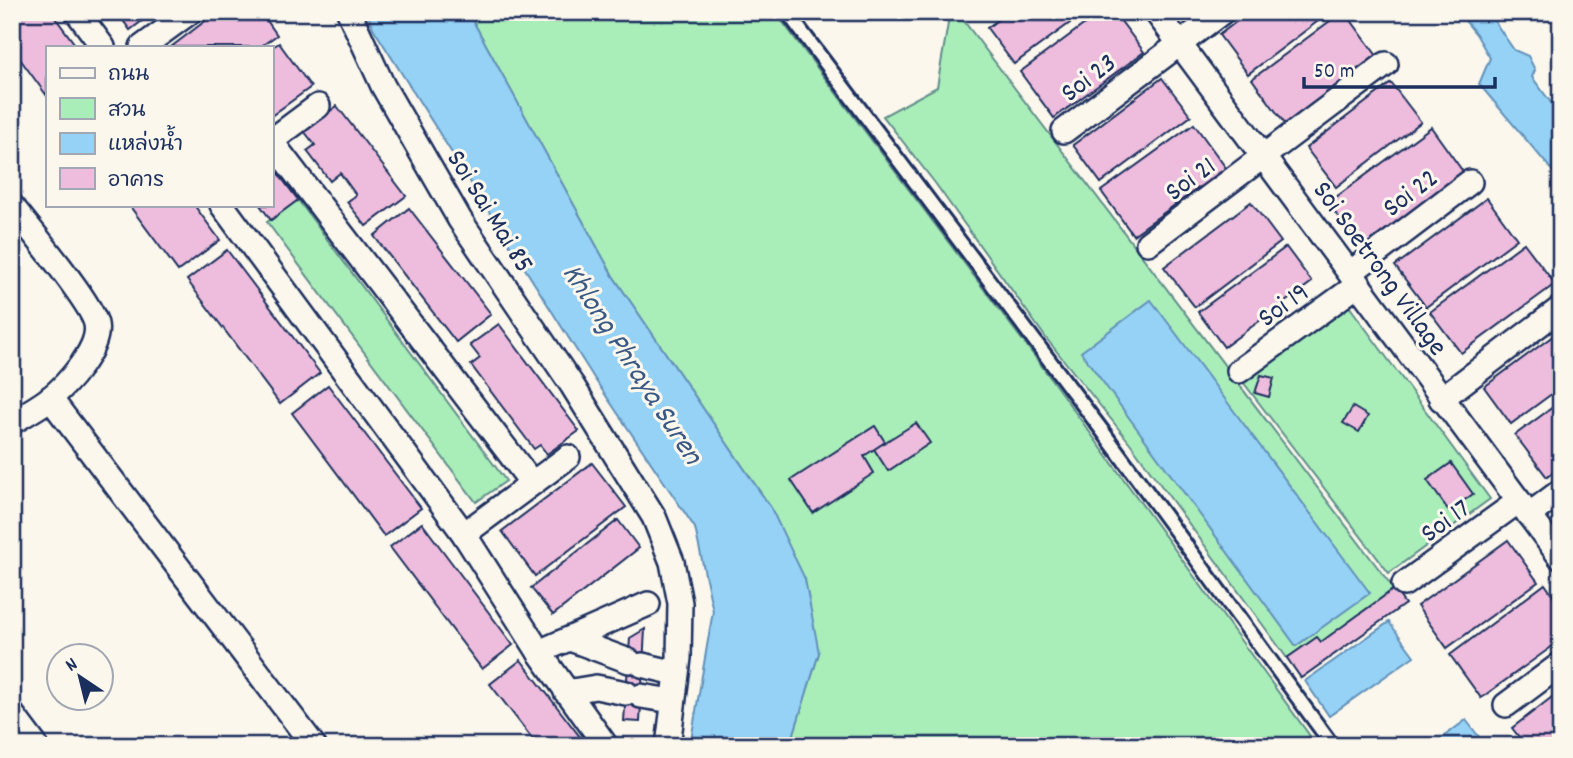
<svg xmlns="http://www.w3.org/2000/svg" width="1573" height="758" viewBox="0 0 1573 758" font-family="Dekko,'Playpen Sans Thai',sans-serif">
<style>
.green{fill:#a9eeb9;stroke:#628e8c;stroke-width:2}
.water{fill:#95d2f6;stroke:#6491b9;stroke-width:2}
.building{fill:#eebddd;stroke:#1b2f5e;stroke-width:2}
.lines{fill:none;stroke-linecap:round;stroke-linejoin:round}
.lane-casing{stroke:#1b2f5e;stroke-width:18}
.street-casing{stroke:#1b2f5e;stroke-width:28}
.lane{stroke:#fbf7ec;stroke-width:12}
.street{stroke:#fbf7ec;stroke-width:23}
.labels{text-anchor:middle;stroke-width:6;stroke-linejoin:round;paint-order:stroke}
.street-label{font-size:28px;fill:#1b2f5e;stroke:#fbf7ec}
.water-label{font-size:30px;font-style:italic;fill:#3a5884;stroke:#fbf7ec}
</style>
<rect width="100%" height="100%" fill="#fbf7ec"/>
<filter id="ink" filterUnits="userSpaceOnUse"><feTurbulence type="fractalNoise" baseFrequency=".0143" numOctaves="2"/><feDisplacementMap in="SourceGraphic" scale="14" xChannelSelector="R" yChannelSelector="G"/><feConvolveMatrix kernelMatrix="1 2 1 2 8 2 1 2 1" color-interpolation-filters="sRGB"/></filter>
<g filter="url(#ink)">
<g class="green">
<path d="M468,12h307l263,349 272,375 -17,10h-503l29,-93 -48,-145 -158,-232z"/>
<path d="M950,12h7l437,577 -73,53 -4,-5 -30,21 -157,-215 -84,-105 -111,-155 -52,-67 54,-29z"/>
<path d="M298,200l208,281 -30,21 -209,-280z"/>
<path d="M1344,299l146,200 -101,74 -149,-195z"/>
</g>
<g class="water">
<path d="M367,12h101l145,264 158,232 34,71 14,74 -29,93h-100l23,-135 -18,-83 -101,-150 -221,-350z"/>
<path d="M1458,12h30l26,38 14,6 7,14 -3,7 29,39v65l-82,-97 11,-26 -14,-24z"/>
<path d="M1151,300l219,293 -74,53 -215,-294z"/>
<path d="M1389,622l25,34 -85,60 -24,-35z"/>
<path d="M1466,720l20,26h-55z"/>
</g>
<g class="building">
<path d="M12,12h39l26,35h-30v49l-35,-48z"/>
<path d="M117,12h37l-24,18z"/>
<path d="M217,12h44l16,23 -17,12h-89z"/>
<path d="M1008,12h77l-71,52 -27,-36z"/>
<path d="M1101,12h13l30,40 -90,66 -34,-46z"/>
<path d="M1249,12h81l-82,62 -29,-39z"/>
<path d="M1342,12h3l32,44 -92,68 -33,-45z"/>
<path d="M279,43l32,44 -40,29v-68z"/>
<path d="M1162,78l29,38 -90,67 -28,-38z"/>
<path d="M1391,83l30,39 -85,65 -30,-39z"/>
<path d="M337,106l69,90 -40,30 -19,-24 9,-7 -16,-22 -10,8 -23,-30 8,-6 -11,-14z"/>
<path d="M1194,124l32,44 -93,67 -32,-44z"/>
<path d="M1431,127l33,46 -103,75 -33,-45z"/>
<path d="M271,164l27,36 -27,20 -11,-15h11z"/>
<path d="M1487,198l30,41 -91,68 -31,-41z"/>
<path d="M1251,202l30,40 -86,65 -31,-40z"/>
<path d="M129,205h65l26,35 -42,31z"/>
<path d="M409,208l82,106 -35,28 -82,-106z"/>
<path d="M1524,243l31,41 -94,69 -31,-41z"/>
<path d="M1286,247l26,35 -88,65 -26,-35z"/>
<path d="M227,250l93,123 -40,31 -93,-124z"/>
<path d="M499,324l80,107 -32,23 -7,-9 -6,4 -63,-84 9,-7 -10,-13z"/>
<path d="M1561,330v57l-50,37 -27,-37z"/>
<path d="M1261,375l13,3 -5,19 -14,-4z"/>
<path d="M328,385l93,123 -37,28 -92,-123z"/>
<path d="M1561,401v65l-14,11 -32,-42z"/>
<path d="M1353,407l15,9 -9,16 -16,-9z"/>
<path d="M916,423l14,20 -42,28 -14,-22z"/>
<path d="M875,426l10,16 -21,14 10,17 -61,40 -22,-33z"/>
<path d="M592,463l34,44 -91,69 -33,-45z"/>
<path d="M1451,463l22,31 -24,17 -22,-31z"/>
<path d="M618,520l21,28 -86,67 -22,-27z"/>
<path d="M422,523l91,122 -31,24 -92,-122z"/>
<path d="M1508,540l30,42 -91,66 -30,-42z"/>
<path d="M1545,584l16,23v33l-80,58 -31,-43z"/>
<path d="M1394,589l11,15 -104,74 -14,-20 30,-21 4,5z"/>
<path d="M645,629l-5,93 -16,-1 6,-83z"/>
<path d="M521,660l66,86h-49l-48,-62z"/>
<path d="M1561,690v56h-35l-14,-18z"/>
</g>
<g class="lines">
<g class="lane-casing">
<path id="lane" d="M787,12l314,417 232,317"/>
</g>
<g class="street-casing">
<g id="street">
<path d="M77,12l26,35"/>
<path d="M349,12l34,74 77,134 112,165 82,132 18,45 8,41 -1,55 -11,88"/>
<path d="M1156,12c135,182 270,364 405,546"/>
<path d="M142,47l48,-35"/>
<path d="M1064,131l158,-119"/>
<path d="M271,141l261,342"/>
<path d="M271,141l47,-35"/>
<path d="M222,205l242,329 75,118 67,94"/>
<path d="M12,206c17,22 80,97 84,118 5,24 -30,62 -47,75 -12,9 -25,16 -37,23"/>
<path d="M1148,243l238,-179"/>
<path d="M1350,273l120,-91"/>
<path d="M1239,371l120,-87"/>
<path d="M50,398l264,348"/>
<path d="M1441,399l120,-91"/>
<path d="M1529,515l32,-24"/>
<path d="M464,534l104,-77"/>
<path d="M1404,584l115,-83"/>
<path d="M570,639l59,22"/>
<path d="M539,652l109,-48"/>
<path d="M642,665l34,8"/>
<path d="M566,692l30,-5 30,6"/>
<path d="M641,696l31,5"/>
<path d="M1506,705l55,-41"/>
<path d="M12,714l24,32"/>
</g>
</g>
<use href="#lane" class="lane"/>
<use href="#street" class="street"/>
</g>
</g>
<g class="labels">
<g class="street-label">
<text transform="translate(1087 76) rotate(-37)" y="10">Soi 23</text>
<text transform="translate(1189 177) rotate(-36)" y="10">Soi 21</text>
<text transform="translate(1409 191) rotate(-37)" y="10">Soi 22</text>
<text transform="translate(492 210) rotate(58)" y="10">Soi Sai Mai 85</text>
<text transform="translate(1382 267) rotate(54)" y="10">Soi Soetrong Village</text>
<text transform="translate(1282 303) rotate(-36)" y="10">Soi 19</text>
<text transform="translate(1444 519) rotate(-36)" y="10">Soi 17</text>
</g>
<g class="water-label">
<text transform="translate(634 363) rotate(57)" y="10">Khlong Phraya Suren</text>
</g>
</g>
<rect width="1573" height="758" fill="none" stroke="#fbf7ec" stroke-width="42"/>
<rect x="21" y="21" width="1531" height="716" fill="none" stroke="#1b2f5e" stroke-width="2.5" filter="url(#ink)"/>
<rect x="46" y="46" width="228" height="161" fill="#fbf7ec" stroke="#a1a7b3" stroke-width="2"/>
<rect x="60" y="68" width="35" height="10" fill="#fbf7ec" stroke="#a1a7b3" stroke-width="2"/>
<text x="108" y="80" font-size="21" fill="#1b2f5e">ถนน</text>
<rect x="60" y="98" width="35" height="21" fill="#a9eeb9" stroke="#a1a7b3" stroke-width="2"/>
<text x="108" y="116" font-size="21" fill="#1b2f5e">สวน</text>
<rect x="60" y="133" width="35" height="21" fill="#95d2f6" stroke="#a1a7b3" stroke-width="2"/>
<text x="108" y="150" font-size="21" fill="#1b2f5e">แหล่งน้ำ</text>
<rect x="60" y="168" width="35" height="21" fill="#eebddd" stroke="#a1a7b3" stroke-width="2"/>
<text x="108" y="186" font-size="21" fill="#1b2f5e">อาคาร</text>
<g transform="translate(80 677) rotate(325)"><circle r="33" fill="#fbf7ec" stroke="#a1a7b3" stroke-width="2"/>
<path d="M0-5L12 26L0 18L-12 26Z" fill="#1b2f5e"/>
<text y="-10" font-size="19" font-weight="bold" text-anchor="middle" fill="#1b2f5e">N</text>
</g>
<path d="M1304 77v10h191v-10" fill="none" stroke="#1b2f5e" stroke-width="3.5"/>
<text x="1314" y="77" font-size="21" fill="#1b2f5e" stroke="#fbf7ec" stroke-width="5" paint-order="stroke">50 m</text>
</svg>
